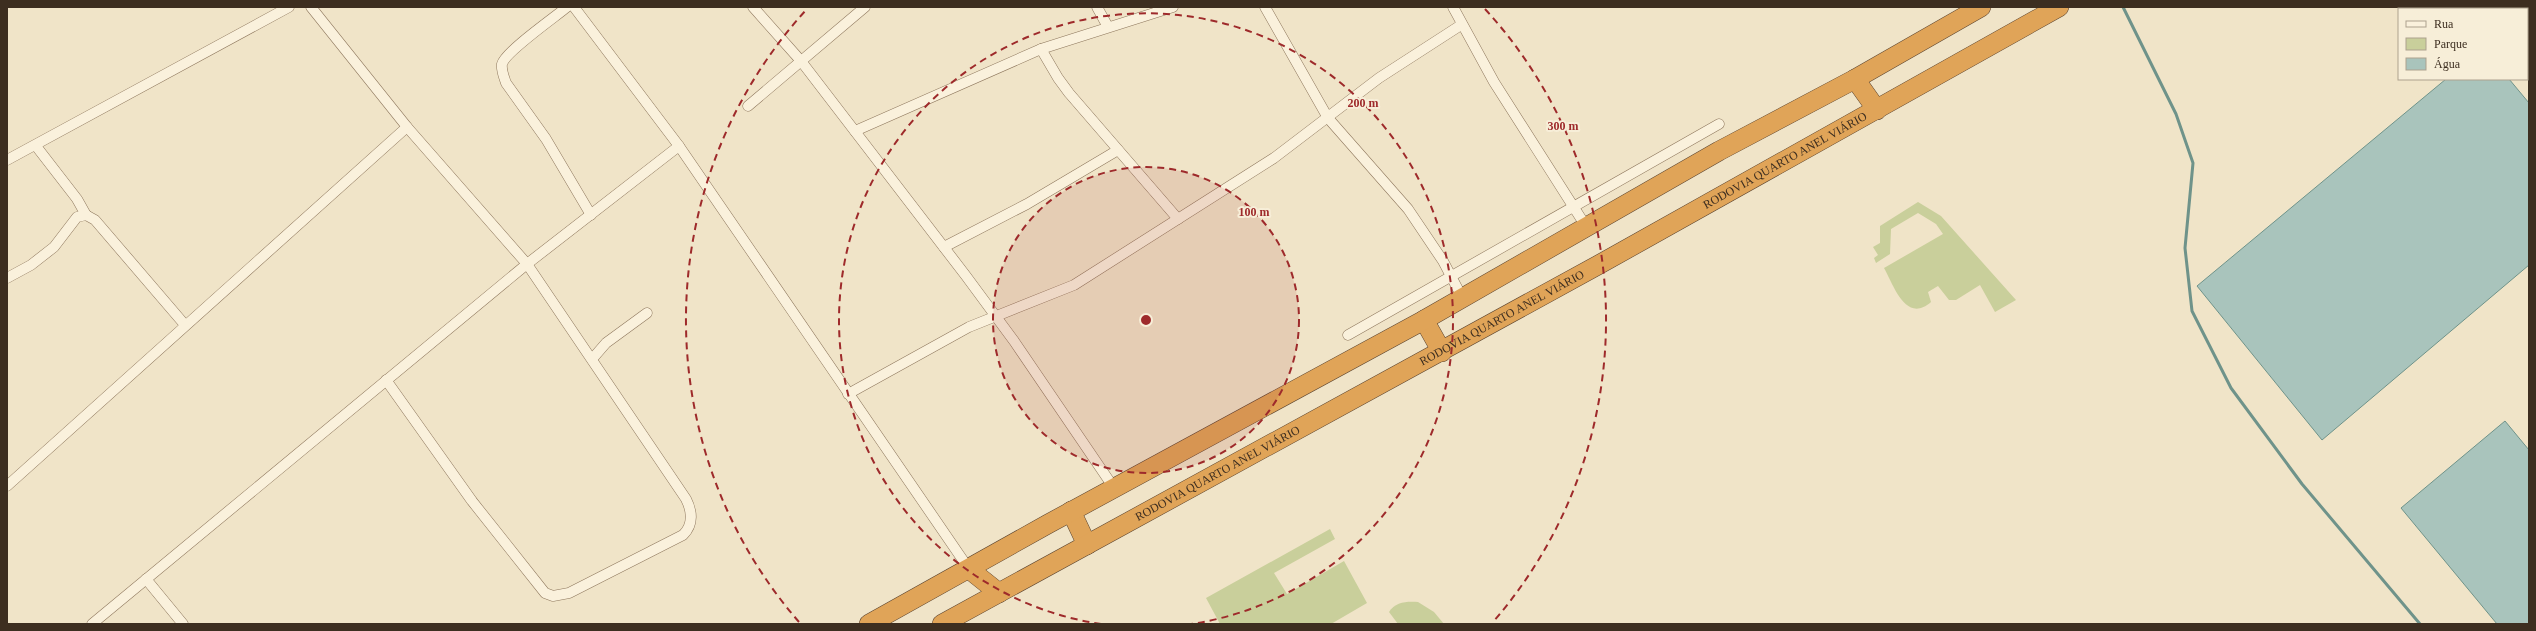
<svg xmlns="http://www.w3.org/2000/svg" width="2536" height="631" viewBox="0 0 2536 631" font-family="Georgia,serif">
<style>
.green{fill:#c9cf9b}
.water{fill:#a9c4bc;stroke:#6f938a}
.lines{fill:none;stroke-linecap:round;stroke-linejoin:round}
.stream{stroke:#6f938a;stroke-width:3}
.street-casing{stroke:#8d765c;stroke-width:11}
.highway-casing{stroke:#5b4430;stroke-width:20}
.street{stroke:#faf1dc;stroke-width:10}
.highway{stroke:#e0a458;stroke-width:19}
.ring{fill:none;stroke:#9e2a2b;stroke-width:2;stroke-dasharray:7 5}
.labels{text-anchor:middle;stroke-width:4;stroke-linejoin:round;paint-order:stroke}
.street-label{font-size:12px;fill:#3d2e20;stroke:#f7eed8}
.centre{fill:#9e2a2b;stroke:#f7eed8;stroke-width:2}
.ring-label{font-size:12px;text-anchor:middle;font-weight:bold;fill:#9e2a2b;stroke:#f7eed8;stroke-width:4;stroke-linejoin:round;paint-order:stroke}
</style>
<rect width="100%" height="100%" fill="#f0e4c8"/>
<g class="green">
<path d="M1918,202l23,14 75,84 -21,12 -15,-27 -24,15h-7l-11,-14 -10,6 3,10c-25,22 -37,-16 -47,-34l59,-34 -7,-10 -18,-11 -27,16 -1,25 -14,9 -2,-5 4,-3 -5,-8 7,-4v-17z"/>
<path d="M1330,529l5,10 -61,34 13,21 57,-33 23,42 -36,21h-111l-14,-26z"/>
<path d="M1418,602l16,10 10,12h-46l-9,-12c6,-10 18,-11 29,-10z"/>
</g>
<g class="water">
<path d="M2446,79h63l20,24v162l-207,175 -125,-154z"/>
<path d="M2505,421l24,29v174h-32l-96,-116z"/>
</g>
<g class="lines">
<path class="stream" d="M2123,7l53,107 17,49 -8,85 7,63 39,77 71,96 118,140"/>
<g class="street-casing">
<g id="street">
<path d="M311,7l96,120 120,137 159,235c6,12 8,25 -3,36l-114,58 -16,3 -8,-3 -73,-92 -86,-121"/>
<path d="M567,7c-12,10 -62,45 -65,57 -1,6 2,13 4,19l40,56 45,76"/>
<path d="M574,7l105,139 290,423"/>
<path d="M753,7l48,54 165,215 48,65 100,147"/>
<path d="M1097,7l11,20"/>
<path d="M1265,7l63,111 80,91 35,52 20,38"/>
<path d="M1453,7l41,75 93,146"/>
<path d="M1041,49l17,29 11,15 109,126"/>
<path d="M748,106l117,-99"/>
<path d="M855,131l186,-82 132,-42"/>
<path d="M36,146l41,53 9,16"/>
<path d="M7,160l282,-153"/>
<path d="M944,247l83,-43 91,-54"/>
<path d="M7,278l24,-13 23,-18 23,-30 9,-2 9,5 90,105"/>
<path d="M1348,335l371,-211"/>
<path d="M593,358l13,-15 41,-30"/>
<path d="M848,394l121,-67 105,-42 200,-127 105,-80 82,-53"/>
<path d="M7,486l400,-359"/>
<path d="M146,579l37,45"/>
<path d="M92,624l435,-360 152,-118"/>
</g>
</g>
<g class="highway-casing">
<g id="highway">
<path d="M1855,79l22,31"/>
<path d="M1424,320l18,32"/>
<path d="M1071,511l16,34"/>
<path d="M969,569l30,24"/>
<path d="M869,624l179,-100 376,-204 295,-169 136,-72 126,-72"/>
<path id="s1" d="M942,624l658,-360 459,-257"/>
</g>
</g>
<use href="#street" class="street"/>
<use href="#highway" class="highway"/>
</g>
<circle cx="1146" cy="320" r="153" fill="#9e2a2b" fill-opacity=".12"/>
<g class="ring">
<circle cx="1146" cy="320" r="153"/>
<path d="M1101 624A307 307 0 1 1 1191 624"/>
<path d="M799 622A460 460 0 0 1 807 9M1485 9A460 460 0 0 1 1493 622"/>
</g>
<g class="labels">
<g class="street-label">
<text dy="4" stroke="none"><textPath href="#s1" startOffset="962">RODOVIA QUARTO ANEL VIÁRIO</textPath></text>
<text dy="4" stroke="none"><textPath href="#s1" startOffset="638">RODOVIA QUARTO ANEL VIÁRIO</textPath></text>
<text dy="4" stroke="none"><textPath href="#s1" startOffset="314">RODOVIA QUARTO ANEL VIÁRIO</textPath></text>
</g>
</g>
<circle cx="1146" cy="320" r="6" class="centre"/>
<g class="ring-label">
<text x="1363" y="107">200 m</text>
<text x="1563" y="130">300 m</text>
<text x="1254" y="216">100 m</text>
</g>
<rect width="2536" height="631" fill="none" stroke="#3d2e20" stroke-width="16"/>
<rect x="2398" y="8" width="130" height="72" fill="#f7eed8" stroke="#ada18e"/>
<rect x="2406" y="21" width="20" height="6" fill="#faf1dc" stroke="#ada18e"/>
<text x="2434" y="28" font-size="12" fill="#3d2e20">Rua</text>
<rect x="2406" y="38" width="20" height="12" fill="#c9cf9b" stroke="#ada18e"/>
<text x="2434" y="48" font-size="12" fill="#3d2e20">Parque</text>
<rect x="2406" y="58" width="20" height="12" fill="#a9c4bc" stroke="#ada18e"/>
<text x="2434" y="68" font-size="12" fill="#3d2e20">Água</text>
</svg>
